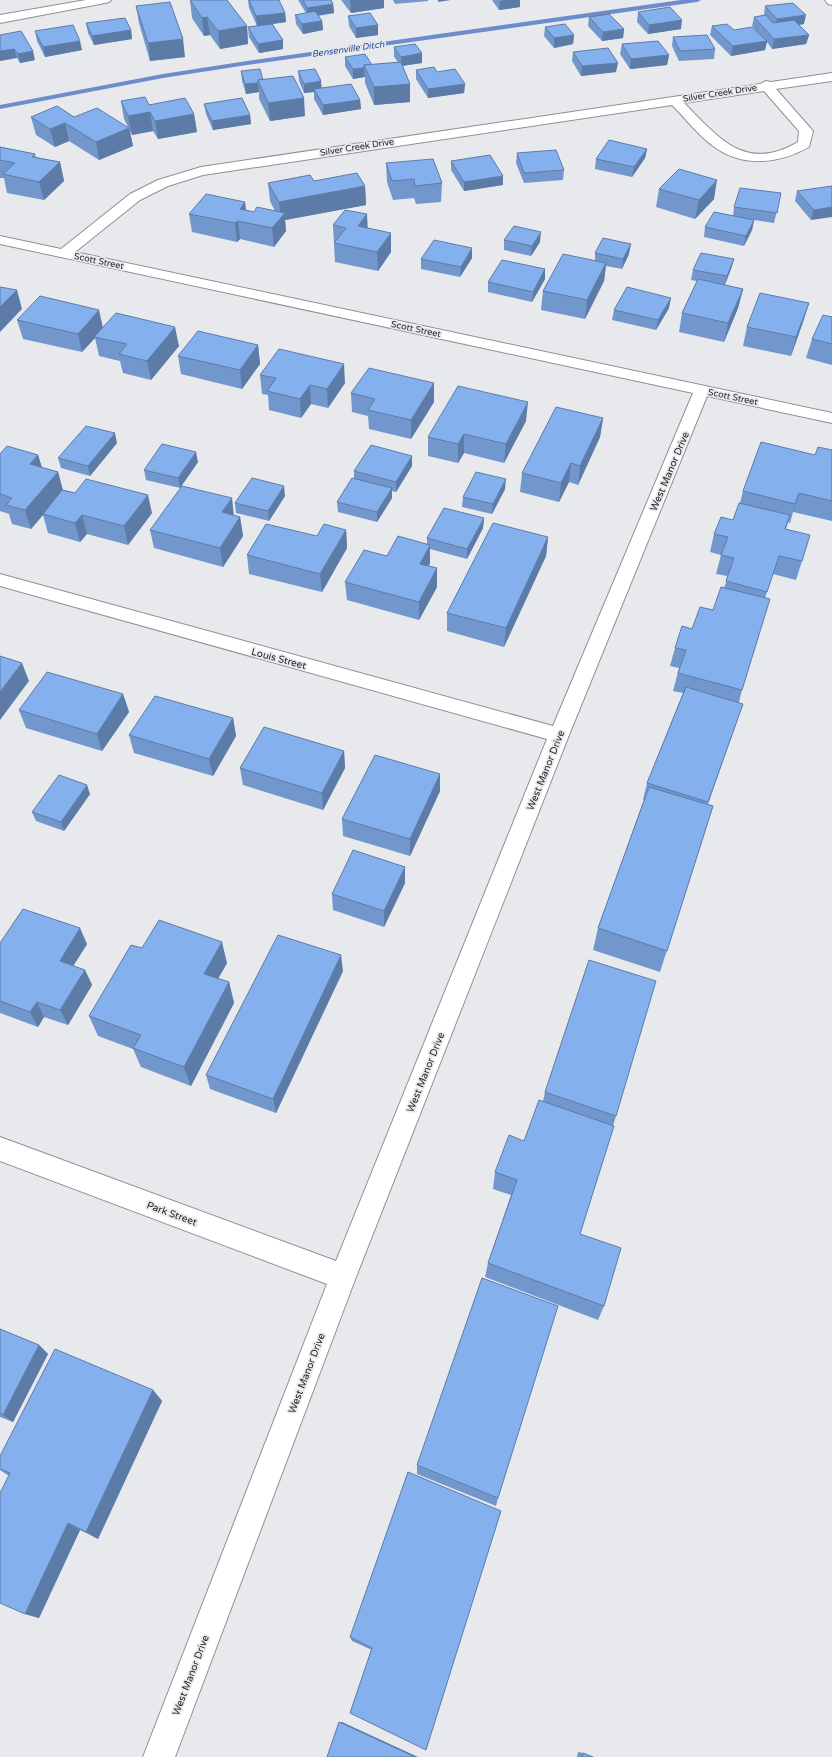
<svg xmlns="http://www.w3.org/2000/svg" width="832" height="1757" viewBox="0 0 832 1757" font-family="'Varela Round',sans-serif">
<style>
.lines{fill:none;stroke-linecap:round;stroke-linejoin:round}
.stream{fill:#6c8ccb;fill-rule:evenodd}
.street-casing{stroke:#8e9093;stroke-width:2}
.street{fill:#fff;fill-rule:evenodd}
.wall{fill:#7297cd}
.shaded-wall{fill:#5d7ba7}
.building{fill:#85b0ee;stroke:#5d7ba7}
.labels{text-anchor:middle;stroke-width:3.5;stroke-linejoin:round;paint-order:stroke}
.far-water-label{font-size:9px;font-style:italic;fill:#224490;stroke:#e7e9ec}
.far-street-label{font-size:9px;fill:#1f2021;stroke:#e7e9ec}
.street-label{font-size:10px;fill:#1f2021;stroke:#e7e9ec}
</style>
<rect width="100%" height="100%" fill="#e7e9ec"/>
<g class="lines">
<path class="stream" d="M681,0h20l-4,2 -450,63 -84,13 -163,31v-4l163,-31 84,-13z"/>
<g class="street-casing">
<g id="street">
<path d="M86,0h25l-2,2 -4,1 -105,20v-8z"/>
<path d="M825,0h7v5l-4,-1z"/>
<path d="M832,73v8l-56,8 37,42 -4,16c-30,17 -67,21 -96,-1 -15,-11 -28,-28 -41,-41l-469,70 -35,11 -28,14 -65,52 757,161v10l-125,-27 -138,339 -213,542 -181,480h-32l184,-473 -327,-123v-24l336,124 211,-522 -547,-153v-12l553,152 140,-333 -693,-149v-8l61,13 69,-55 28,-14 43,-13 559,-83 6,-3 5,1zM764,91l35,40 -1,11c-53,31 -79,-4 -114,-39z"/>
</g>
</g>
<use href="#street" class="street"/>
</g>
<g class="wall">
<path d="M190,0l57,26 1,18 -28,5 -10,-14 -6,1 -12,-18z"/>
<path d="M248,0l37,13 1,9 -13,2 10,25 -24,4 -10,-16 -1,-10 18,-2 -9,1 -8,-18z"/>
<path d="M298,0h33l2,4 1,9 -16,3 4,5 1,9 -20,4 -7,-10 -1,-9 11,-2z"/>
<path d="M341,0h43v8l-33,5z"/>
<path d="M393,0h35v1l-33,3z"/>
<path d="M492,0h28v7l-21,3z"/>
<path d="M136,6l49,51 -35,4 -11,-38z"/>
<path d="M765,6l39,18 -5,1 10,10 -3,9 -34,5 -5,-7 -2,8 -34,6 -21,-21 2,-9 22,4 21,-1 -3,-3 2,-9 10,-1z"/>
<path d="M638,12l43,17 -33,5 -11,-12z"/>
<path d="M348,16l30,9v10l-22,3 -7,-12z"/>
<path d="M589,17l35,12 -1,9 -21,3 -14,-15z"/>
<path d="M86,23l45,7 1,9 -38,6 -6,-12z"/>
<path d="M545,27l29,8 -1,9 -19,4 -10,-12z"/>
<path d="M35,31l47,19 -37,7 -8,-16z"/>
<path d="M0,35l35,25 -15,3 -3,-5z"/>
<path d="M673,37l42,12 -1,10 -35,2 -7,-15z"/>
<path d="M622,44l47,11 -2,10 -37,4 -10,-15z"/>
<path d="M394,47l28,16 -20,3 8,36 -36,3 -9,-22v-6l-12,2 -8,-13v-9l27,8 26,-3 -4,-5z"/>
<path d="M573,52l43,20 -35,4 -9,-15z"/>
<path d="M416,70l21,2 28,12 -1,9 -36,5 -12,-19z"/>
<path d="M241,71l22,9 42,36 -35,5 -11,-22v-7l-13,2 -4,-13z"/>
<path d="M298,71l24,17 38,12 1,9 -38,6 -9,-16v-7l-10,1 -5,-12z"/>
<path d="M121,101l28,4 45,9 3,18 -39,7 -5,-8 -21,4 -2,-4 3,15 -34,14 -30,-19 -14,6 -19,-12 -5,-18h43l54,10 -4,-8z"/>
<path d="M204,104l46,11 1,9 -38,6 -7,-16z"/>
<path d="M0,147l35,7 1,3 24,5 4,19 -20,19 -37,-7 -3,-15h-4z"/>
<path d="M647,149l-2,9 -13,19 -37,-8 1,-10z"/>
<path d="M517,153l47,17 -1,10 -39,3 -8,-20z"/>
<path d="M451,161l52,15v9l-39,6 -13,-21z"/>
<path d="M386,163l56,20 -1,19 -25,2 -2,-6 -21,2 -6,-18z"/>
<path d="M314,181l51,5 1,19 -81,15 1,11 -12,16 -34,-8 -3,3 -45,-10 -3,-18 56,-12 1,8 8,2 21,-1 -5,-10 -2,-18z"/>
<path d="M832,186l-21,34 -16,-19 2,-10z"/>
<path d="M659,189l55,10 -19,20 -39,-12z"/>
<path d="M781,193l-7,30 -26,-4 6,1 -2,10 -8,16 -40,-9 1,-10 28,-11 1,-9z"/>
<path d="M333,225l35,3 23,24 -13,19 -43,-9z"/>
<path d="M504,240l36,2 -9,14 -27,-6z"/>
<path d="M595,253l34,1 -7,15 -16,-3 -2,15 -19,38 -44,-9 2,-19 52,-31z"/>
<path d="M472,258l-12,19 -39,-8v-10z"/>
<path d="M734,259l-3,10 -6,16 18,4 -5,19 -14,34 -45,-10 3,-19 15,-32 -6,-1 2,-10z"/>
<path d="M545,269v10l-13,23 -44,-10v-10z"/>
<path d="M809,303l-6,19 -12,34 -48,-10 4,-19z"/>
<path d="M669,308l-13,22 -44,-10 2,-10z"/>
<path d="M832,317v48l-26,-7 6,-19z"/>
<path d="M17,320l86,8 76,18 -28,34 -28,-7 -3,-12 -21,-5 -4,-18 -13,14 -59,-13z"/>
<path d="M258,345l2,19 -18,25 -61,-15 -3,-18z"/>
<path d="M260,375l85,8 -17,25 -17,-4 -10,14 -32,-8 -1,-15 -6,-1z"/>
<path d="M434,383v19l-23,37 -42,-10 -1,-13 -16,-4 -1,-19z"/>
<path d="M603,418l-3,19 -22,48 -9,-3 -10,20 -39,-10 2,-19z"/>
<path d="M526,421l-22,42 -40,-10 -6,10 -30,-7v-19z"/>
<path d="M117,443l-27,33 -29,-8 -3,-10z"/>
<path d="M832,450v71l-39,-9 -3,11 -2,-1 -2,7 16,32 -6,19 -23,-6 -8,24 -26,104 -2,19 -29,83 5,2 -53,166 -67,-22 5,-22 46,-128h-1l4,-17 36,-90 -10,-2 6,-23 -9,-2 5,-18 17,-19 21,-19 11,-22 4,-12 -12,-2 5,-19 -11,-3 4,-18 19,-14 7,-17 3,-12 72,-36z"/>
<path d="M0,454l38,1 4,13 16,4 5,18 89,23 -24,32 -41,-11 -7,8 -32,-9 -5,-18 -12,14 -19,-5 -3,-10 -9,-3z"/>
<path d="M412,456v10l-16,26 -4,-1v7l-15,24 -39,-10 -1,-10 17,-23v-8z"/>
<path d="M198,462l-18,26 -34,-8 -2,-10z"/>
<path d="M505,489l-13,25 -30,-7 1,-10z"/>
<path d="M285,496l-16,25 -33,-8 -1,-10z"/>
<path d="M234,516l6,1 3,19 -20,31 -69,-19 -4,-18z"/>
<path d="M484,518l-1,10 -16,31 -37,-10v14l-1,3 8,2v19l-18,33 -72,-20 -2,-18 42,-26 40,-12v-6z"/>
<path d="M346,530l1,18 -25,44 -73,-18 -2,-19z"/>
<path d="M548,537l-2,19 -42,91 -57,-16v-18z"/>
<path d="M123,694l6,18 -27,39 -76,-23 -7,-18z"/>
<path d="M233,718l3,18 -23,40 -79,-23 -5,-18z"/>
<path d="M344,751l1,17 -22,42 -80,-25 -3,-17z"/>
<path d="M440,774v17l-30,65 -67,-20 -1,-17z"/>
<path d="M90,794l-26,37 -28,-10 -4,-9z"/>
<path d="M405,867v16l-21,44 -51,-17 -1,-16z"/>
<path d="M0,943l87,1 -14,22 12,4 7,15 -24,40 -24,-8 -6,10 -38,-14z"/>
<path d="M142,948l85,15 -9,16 11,3 5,21 -43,83 -50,-19 -8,-18 -35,-13 -9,-20z"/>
<path d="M343,971l-67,142 -66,-24 -4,-14z"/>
<path d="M545,1092l71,24 -36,118 24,72 -6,14 -113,-43 3,-14 23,-68 -18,-6 2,-17 29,-31 19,-40z"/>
<path d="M0,1329l39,16 9,9 -35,68 -13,-5z"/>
<path d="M153,1390l9,11 -64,138 -18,-9 -41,88 -14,-4 -16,-138 -9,-6v-14z"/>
<path d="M417,1465l81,33 -2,8 -79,-32z"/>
<path d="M501,1511l-129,139 -20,-9 -2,-4z"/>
<path d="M578,1752l5,1 10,4h-16z"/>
</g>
<g class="shaded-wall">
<path d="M350,0h34v8l-33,5z"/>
<path d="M438,0h13l-13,2z"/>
<path d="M504,0h16v7l-21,3 1,-9z"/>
<path d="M333,4l1,9 -26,4 -1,-9z"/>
<path d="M285,13l1,9 -29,4 -1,-10z"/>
<path d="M806,15l-2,9 -29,4 2,-9z"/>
<path d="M207,17l3,18 -6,1 -2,-18z"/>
<path d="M682,20l-1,9 -33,5 1,-9z"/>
<path d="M322,21l1,9 -20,4 -1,-10z"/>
<path d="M378,25v10l-22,3v-10z"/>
<path d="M247,26l1,18 -28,5 -2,-18z"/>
<path d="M624,29l-1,9 -21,3 1,-9z"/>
<path d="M131,30l1,9 -38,6 -2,-9z"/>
<path d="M574,35l-1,9 -19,4v-10z"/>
<path d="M809,35l-3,9 -34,5 2,-10z"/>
<path d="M183,39l2,18 -35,4 -2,-18z"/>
<path d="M283,40v9l-24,4 -1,-9z"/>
<path d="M80,41l2,9 -37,7 -2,-10z"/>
<path d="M767,41l-2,9 -34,6 2,-10z"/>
<path d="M14,49l3,9 -17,3v-10z"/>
<path d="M33,51l2,9 -15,3 -2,-9z"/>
<path d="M422,53v10l-21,3v-9z"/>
<path d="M669,55l-2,10 -37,4 1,-10z"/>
<path d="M618,63l-2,9 -35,4 1,-10z"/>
<path d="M364,68l1,9 -12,2v-10z"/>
<path d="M321,81l1,10 -8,-2v3l-10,1v-9z"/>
<path d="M258,83l1,9 -13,2 -1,-10z"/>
<path d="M410,84v18l-36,3v-18z"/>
<path d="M465,84l-1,9 -36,5v-9z"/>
<path d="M304,98l1,18 -35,5 -2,-18z"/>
<path d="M360,100l1,9 -38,6v-10z"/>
<path d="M150,112l3,19 -21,4 -4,-19z"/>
<path d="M194,114l3,18 -39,7 -3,-18z"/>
<path d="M250,115l1,9 -38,6 -1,-9z"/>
<path d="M65,123l4,18 -14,6 -5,-18z"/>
<path d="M129,128l4,18 -34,14 -3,-18z"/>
<path d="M647,149l-2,9 -13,19 2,-10z"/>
<path d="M60,162l4,19 -20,19 -5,-18z"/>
<path d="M503,176v9l-39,6v-9z"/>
<path d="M717,180l-3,19 -19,20 4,-19z"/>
<path d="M365,186l1,19 -81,15 1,11 -12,16 -2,-19 9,-10 -2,-16z"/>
<path d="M245,202l2,19 -7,-12z"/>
<path d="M832,207v10l-21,3 3,-10z"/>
<path d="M367,214l1,19 -10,-7z"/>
<path d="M754,220l-2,10 -8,16 2,-10z"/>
<path d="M238,221l2,18 -3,3 -2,-19z"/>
<path d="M541,232l-1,10 -9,14 1,-10z"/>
<path d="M391,233v19l-13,19 -1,-19z"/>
<path d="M631,244l-2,10 -7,15 1,-10z"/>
<path d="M472,248v10l-12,19 1,-10z"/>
<path d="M734,259l-3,10 -7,17 3,-10z"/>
<path d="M606,263l-2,18 -19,38 2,-19z"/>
<path d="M545,269v10l-13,23 1,-10z"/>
<path d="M743,289l-5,19 -14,34 4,-19z"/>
<path d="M17,290l5,19 -22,23v-25z"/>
<path d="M671,298l-2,10 -13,22 2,-10z"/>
<path d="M809,303l-6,19 -12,34 5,-19z"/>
<path d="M99,310l4,18 -9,9 1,1 -13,14 -4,-18z"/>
<path d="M175,327l4,19 -28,34 -4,-19z"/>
<path d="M258,345l2,19 -18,25 -2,-19z"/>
<path d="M344,364l1,19 -17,25 -1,-19z"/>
<path d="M434,383v19l-23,37v-19z"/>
<path d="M310,385l1,19 -10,14 -1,-19z"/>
<path d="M528,402l-2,19 -22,42 2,-19z"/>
<path d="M603,418l-3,19 -22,48 2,-19z"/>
<path d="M115,433l2,10 -27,33 -2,-10z"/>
<path d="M464,434v19l-6,10v-19z"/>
<path d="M196,452l2,10 -18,26 -2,-10z"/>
<path d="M38,455l6,19 -14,-10z"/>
<path d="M412,456v10l-16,26v-10z"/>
<path d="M571,463l-2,19 -10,20 2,-19z"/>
<path d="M58,472l5,19 -32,38 -6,-19z"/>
<path d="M506,479l-1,10 -13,25 1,-10z"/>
<path d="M284,486l1,10 -16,25 -1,-10z"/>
<path d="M392,488v10l-15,24v-10z"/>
<path d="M799,493l-6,19 -3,11 5,-19z"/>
<path d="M148,495l4,18 -24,32 -4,-19z"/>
<path d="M232,498l2,19 -12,-5z"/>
<path d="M82,515l5,19 -7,8 -5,-19z"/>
<path d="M240,517l3,19 -20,31 -3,-19z"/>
<path d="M484,518l-1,10 -16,31v-10z"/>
<path d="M346,530l1,18 -25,44 -2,-18z"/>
<path d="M548,537l-2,19 -42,91 2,-19z"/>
<path d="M430,545v18l-10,19v-18z"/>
<path d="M437,568v19l-18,33v-18z"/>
<path d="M22,663l7,18 -29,39v-28z"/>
<path d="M123,694l6,18 -27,39 -5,-17z"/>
<path d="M233,718l3,18 -23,40 -4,-17z"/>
<path d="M344,751l1,17 -22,42 -1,-17z"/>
<path d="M440,774v17l-30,65v-17z"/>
<path d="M87,785l3,9 -26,37 -3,-9z"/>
<path d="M405,867v16l-21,44v-16z"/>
<path d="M80,928l7,16 -20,32 -7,-15z"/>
<path d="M222,942l5,21 -18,31 -5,-20z"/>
<path d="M341,955l2,16 -67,142 -3,-14z"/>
<path d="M85,970l7,15 -24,40 -8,-15z"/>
<path d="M229,982l5,21 -43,83 -7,-19z"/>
<path d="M37,1002l7,15 -6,10 -8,-15z"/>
<path d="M39,1345l9,9 -35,68 -10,-7z"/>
<path d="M153,1390l9,11 -64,138 -12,-7z"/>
<path d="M68,1523l12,7 -41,88 -14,-4z"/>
<path d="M339,1722h3l76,35h-3z"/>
</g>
<g class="building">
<path d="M190,0h37l20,26 -29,5 -11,-14 -5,1z"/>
<path d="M249,0h30l6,13 -29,3z"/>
<path d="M303,0h28l2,4 -26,4z"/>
<path d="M170,2l13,37 -35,4 -12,-37z"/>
<path d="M793,3l13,12 -29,4 -12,-13z"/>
<path d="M670,7l12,13 -33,5 -11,-13z"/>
<path d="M315,11l7,10 -20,3 -7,-9z"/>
<path d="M370,13l8,12 -22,3 -8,-12z"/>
<path d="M609,14l15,15 -21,3 -14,-15z"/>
<path d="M766,15l7,8 21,-3 15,15 -35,4 -20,-22z"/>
<path d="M125,18l6,12 -39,6 -6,-13z"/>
<path d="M272,24l11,16 -25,4 -10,-17z"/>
<path d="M565,24l9,11 -20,3 -9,-11z"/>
<path d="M727,24l7,6 18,-3 15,14 -34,5 -21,-20z"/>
<path d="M73,25l7,16 -37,6 -8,-16z"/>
<path d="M21,31l12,20 -15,3 -4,-5 -14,2v-16z"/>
<path d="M707,35l8,14 -35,2 -7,-14z"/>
<path d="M658,41l11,14 -38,4 -9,-15z"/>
<path d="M415,44l7,9 -21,4 -7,-10z"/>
<path d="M608,48l10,15 -36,3 -9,-14z"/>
<path d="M365,54l7,11h-8v3l-11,1 -8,-12z"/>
<path d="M401,62l9,22 -36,3 -10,-22z"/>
<path d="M434,67l3,5 18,-3 10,15 -37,5 -12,-19z"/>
<path d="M260,69l3,11h-5v3l-13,1 -4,-13z"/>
<path d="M315,69l6,12 -17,3 -6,-13z"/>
<path d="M293,76l11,22 -36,5 -10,-23z"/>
<path d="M351,84l9,16 -37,5 -9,-16z"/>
<path d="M145,97l4,8 36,-7 9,16 -39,7 -5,-9 -22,4 -7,-15z"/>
<path d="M242,98l8,17 -38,6 -8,-17z"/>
<path d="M57,106l17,11 23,-9 32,20 -33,14 -31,-19 -15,6 -19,-12z"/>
<path d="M609,140l38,9 -13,18 -38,-8z"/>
<path d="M0,147l35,7 -3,3 28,5 -21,20 -36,-8 12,-11 -15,-3z"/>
<path d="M556,150l8,20 -40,3 -7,-20z"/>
<path d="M490,155l13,21 -39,6 -13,-21z"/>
<path d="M433,159l9,24 -27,3 -1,-7 -22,2 -6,-18z"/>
<path d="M679,169l38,11 -18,20 -40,-11z"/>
<path d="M357,173l8,13 -86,16 -11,-19 42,-8 4,6z"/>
<path d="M832,186v21l-18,3 -17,-19z"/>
<path d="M740,188l41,5 -4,20 -43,-6z"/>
<path d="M206,194l39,8 -5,7 14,3 3,-5 28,6 -13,15 -34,-7 -3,2 -46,-9z"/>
<path d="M345,210l22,4 -9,12 33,7 -14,19 -43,-9 12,-15 -13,-3z"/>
<path d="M714,212l40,8 -8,16 -41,-9z"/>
<path d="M514,226l27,6 -9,14 -28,-6z"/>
<path d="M603,238l28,6 -8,15 -28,-6z"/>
<path d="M434,240l38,8 -11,19 -40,-8z"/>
<path d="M701,253l33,6 -7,17 -34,-6z"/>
<path d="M563,254l43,9 -19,37 -44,-9z"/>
<path d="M502,260l43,9 -12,23 -45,-10z"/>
<path d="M698,279l45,10 -15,34 -46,-10z"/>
<path d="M0,287l17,3 -17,17z"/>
<path d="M627,287l44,11 -13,22 -44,-10z"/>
<path d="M760,293l49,10 -13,34 -49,-10z"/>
<path d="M40,296l59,14 -21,24 -61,-14z"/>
<path d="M116,313l59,14 -28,34 -28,-7 8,-10 -33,-7z"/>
<path d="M823,315l9,2v27l-20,-5z"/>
<path d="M198,331l60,14 -18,25 -62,-14z"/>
<path d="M279,349l65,15 -17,25 -17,-4 -10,14 -33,-8 9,-13 -16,-3z"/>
<path d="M369,368l65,15 -23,37 -43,-10 7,-11 -24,-6z"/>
<path d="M458,386l70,16 -22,42 -42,-10 -6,10 -30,-7z"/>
<path d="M556,407l47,11 -23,48 -9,-3 -10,20 -39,-10z"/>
<path d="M86,426l29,7 -27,33 -30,-8z"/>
<path d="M761,442l54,13 3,-8 14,3v51l-33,-8 -4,11 -52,-13z"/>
<path d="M162,444l34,8 -18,26 -34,-8z"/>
<path d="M371,445l41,11 -16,26 -42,-11z"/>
<path d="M7,446l31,9 -8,9 28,8 -33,38 -19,-5 6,-7 -12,-4v-40z"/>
<path d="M476,472l30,7 -13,25 -30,-7z"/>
<path d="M252,478l32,8 -16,25 -33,-8z"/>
<path d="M352,478l40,10 -15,24 -40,-10z"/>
<path d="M86,479l62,16 -24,31 -42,-11 -7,8 -32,-9 19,-24 13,3z"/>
<path d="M182,486l50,12 -10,14 18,5 -20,31 -70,-18z"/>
<path d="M739,503l51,12 -5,14 25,6 -8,26 -23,-5 -12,36 -41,-11 8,-23 -13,-3 7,-18 -14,-3 7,-17 12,3z"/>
<path d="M444,508l40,10 -17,31 -40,-11z"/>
<path d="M493,523l55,14 -42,91 -59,-15z"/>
<path d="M266,524l51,12 7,-12 22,6 -26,44 -73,-19z"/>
<path d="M398,536l32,9 -10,19 17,4 -18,34 -74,-20 19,-32 23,6z"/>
<path d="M721,587l49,12 -28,91 -64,-17 8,-23 -11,-2 7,-22 10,3 8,-22 13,3z"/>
<path d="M0,656l22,7 -22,29z"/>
<path d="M47,672l76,22 -26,40 -78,-24z"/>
<path d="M686,687l57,17 -35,98 -61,-19z"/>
<path d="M155,696l78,22 -24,41 -80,-24z"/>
<path d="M264,727l80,24 -22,42 -82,-25z"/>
<path d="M375,755l65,19 -30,65 -68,-20z"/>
<path d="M59,775l28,10 -26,37 -29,-10z"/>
<path d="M649,787l64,19 -46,145 -69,-23z"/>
<path d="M353,850l52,17 -21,44 -52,-17z"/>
<path d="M23,909l57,19 -20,33 25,9 -25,40 -23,-8 -7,10 -30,-11v-58z"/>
<path d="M159,920l63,22 -18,32 25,8 -45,85 -51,-19 8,-13 -52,-19 42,-71 11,3z"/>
<path d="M278,935l63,20 -68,144 -67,-24z"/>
<path d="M589,960l67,21 -40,135 -71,-24z"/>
<path d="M539,1100l75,26 -34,108 41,14 -17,58 -116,-43 29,-83 -22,-8 14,-37 15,6z"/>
<path d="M482,1278l76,28 -60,192 -81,-33z"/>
<path d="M0,1329l39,16 -36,70 -3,-2z"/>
<path d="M55,1349l98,41 -67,142 -18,-9 -43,91 -25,-11v-110l10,-20 -10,-4v-13z"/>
<path d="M408,1472l93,39 -75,239 -76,-37 22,-65 -22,-11z"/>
<path d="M339,1722l76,35h-88z"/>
<path d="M583,1753l10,4h-11z"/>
</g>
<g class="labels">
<g class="far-water-label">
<text transform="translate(348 49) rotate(-8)" y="3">Bensenville Ditch</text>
</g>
<g class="far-street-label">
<text transform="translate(720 93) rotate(-9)" y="3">Silver Creek Drive</text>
<text transform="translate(357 147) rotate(-9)" y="3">Silver Creek Drive</text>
<text transform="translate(99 261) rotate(12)" y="3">Scott Street</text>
<text transform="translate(416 329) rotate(12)" y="3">Scott Street</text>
<text transform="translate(733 397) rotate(12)" y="3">Scott Street</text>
</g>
<g class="street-label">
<text transform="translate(669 471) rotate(-67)" y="4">West Manor Drive</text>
<text transform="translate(279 658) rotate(15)" y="4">Louis Street</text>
<text transform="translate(545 770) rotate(-68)" y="4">West Manor Drive</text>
<text transform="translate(425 1072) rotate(-68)" y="4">West Manor Drive</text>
<text transform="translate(172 1213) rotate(20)" y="4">Park Street</text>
<text transform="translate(306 1373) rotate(-69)" y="4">West Manor Drive</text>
<text transform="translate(190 1675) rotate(-69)" y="4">West Manor Drive</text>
</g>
</g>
</svg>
